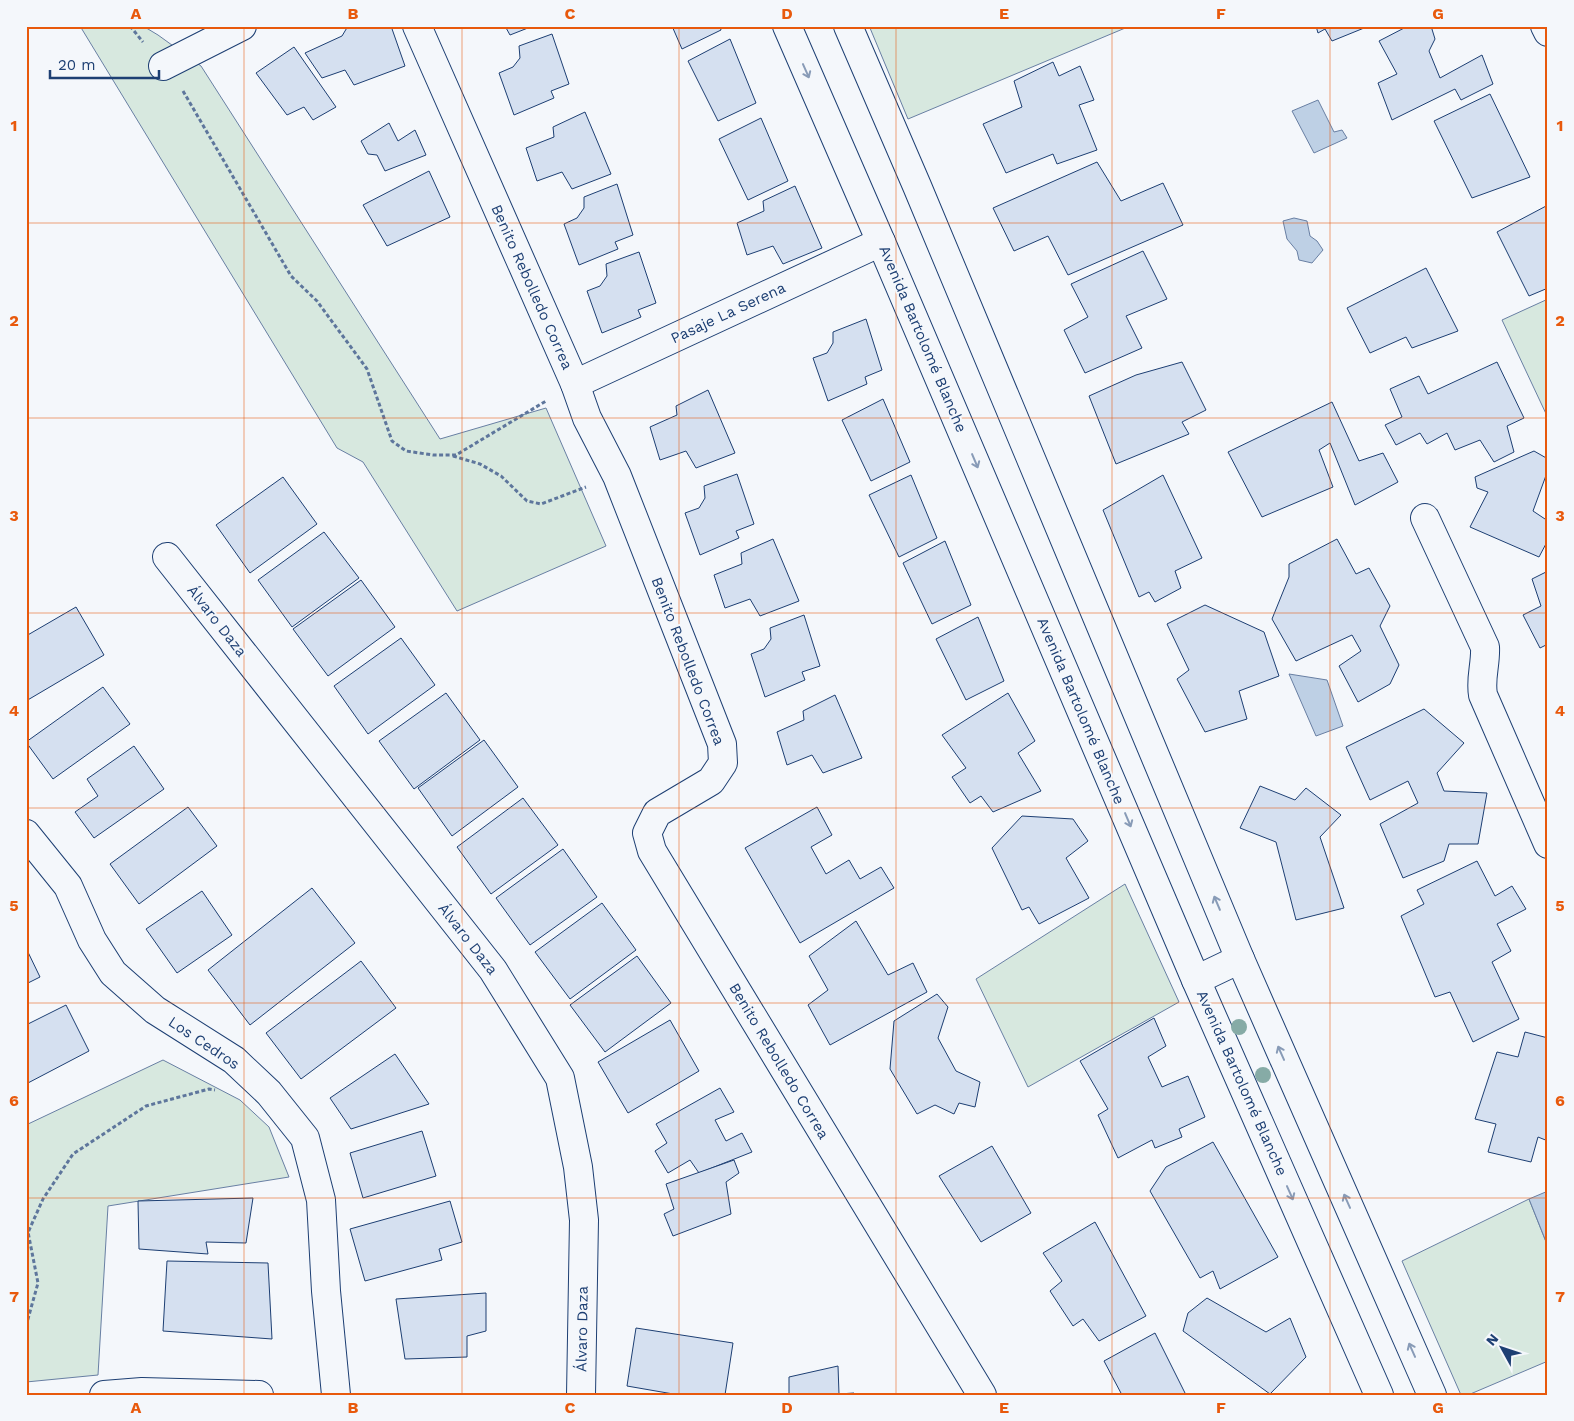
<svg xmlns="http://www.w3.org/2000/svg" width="1574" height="1421" viewBox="0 0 1574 1421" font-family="'Work Sans',sans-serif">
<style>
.green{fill:#d7e8df;stroke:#687fa3}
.water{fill:#bed0e5;stroke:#687fa3}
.building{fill:#d5e0f0;stroke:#1d3f73}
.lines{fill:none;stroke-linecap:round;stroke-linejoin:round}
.minor-casing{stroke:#1d3f73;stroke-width:30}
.major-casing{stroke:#1d3f73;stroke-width:30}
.path{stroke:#5e769c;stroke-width:3;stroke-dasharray:4 2.5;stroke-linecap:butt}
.minor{stroke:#f4f7fb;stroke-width:28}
.major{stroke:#f4f7fb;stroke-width:28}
.tree{fill:#86aba6}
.oneway{stroke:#889bb7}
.grid{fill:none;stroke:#e8590c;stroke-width:1;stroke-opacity:0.55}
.labels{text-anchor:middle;stroke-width:4;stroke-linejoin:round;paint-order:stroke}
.street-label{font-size:15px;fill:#1d3f73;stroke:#f4f7fb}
.neatline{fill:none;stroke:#e8590c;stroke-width:2}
.grid-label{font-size:16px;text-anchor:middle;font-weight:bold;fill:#e8590c}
</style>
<rect width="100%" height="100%" fill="#f4f7fb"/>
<g class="green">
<path d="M80,26h63l15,9 43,31 239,373 106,-31 60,138 -149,65 -94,-149 -26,-14z"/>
<path d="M875,26h255l-222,93 -38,-91z"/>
<path d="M1548,299v119l-46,-98z"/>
<path d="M1125,884l54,118 -151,85 -52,-108z"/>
<path d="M163,1060l77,40 29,27 20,50 -181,29 -10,169 -72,7v-257z"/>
<path d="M1529,1199l19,48v114l-80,34h-7l-59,-134z"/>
</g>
<g class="water">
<path d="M1318,100l16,32 8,-2 5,8 -33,15 -22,-42z"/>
<path d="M1294,218l13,3 3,15 7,5 6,9 -11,13 -13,-3 -2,-9 -10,-12 -4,-18z"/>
<path d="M1289,674l38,6 16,46 -27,10z"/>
<path d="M1548,1191v52l-1,1 -18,-45z"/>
</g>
<g class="building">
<path d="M348,26h43l14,40 -51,19 -9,-15 -23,8 -17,-25 37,-17z"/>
<path d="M505,26h28l-23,9z"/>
<path d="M672,26h48l1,4 -39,19z"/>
<path d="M1316,26h53l-37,15 -7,-12 -7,4z"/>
<path d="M1408,26h23l4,13 -6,12 11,27 42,-23 11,29 -32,16 -6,-11 -63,31 -14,-37 19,-9 -18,-33z"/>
<path d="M552,34l17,50 -18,7 3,7 -40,17 -15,-42 14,-6 7,-9 -1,-12z"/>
<path d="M730,39l26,64 -38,18 -30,-60z"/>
<path d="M294,47l42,60 -23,13 -9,-13 -17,8 -31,-42z"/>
<path d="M1053,62l6,14 21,-10 14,34 -15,5 18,45 -40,14 -4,-10 -47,19 -23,-49 39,-17 -8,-26z"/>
<path d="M1490,94l40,83 -58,21 -38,-77z"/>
<path d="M585,112l26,62 -39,15 -10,-17 -25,9 -11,-33 28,-11 -1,-10z"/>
<path d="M761,118l27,63 -40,19 -29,-61z"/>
<path d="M389,123l9,18 17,-11 11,25 -41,16 -8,-16 -9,-1 -7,-13z"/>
<path d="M1097,162l24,39 42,-18 20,42 -115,50 -20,-39 -34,15 -21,-43z"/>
<path d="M429,171l21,46 -63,29 -24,-41z"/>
<path d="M617,184l16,51 -18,7 3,7 -39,16 -15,-41 13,-6 7,-10v-11z"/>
<path d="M795,186l27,62 -39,16 -10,-18 -26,9 -10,-32 27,-12 -1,-10z"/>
<path d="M1548,205v83l-19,8 -32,-64z"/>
<path d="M1143,251l24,48 -41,17 16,32 -57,25 -21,-43 24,-13 -17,-33z"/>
<path d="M639,252l17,51 -18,7 3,7 -39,16 -15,-42 13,-5 7,-10 -1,-12z"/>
<path d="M1426,268l32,63 -46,17 -6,-11 -36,16 -23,-45z"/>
<path d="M866,319l16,51 -17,7 2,7 -39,17 -15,-43 14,-5 6,-10v-11z"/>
<path d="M1182,362l24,48 -24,12 7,12 -73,30 -27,-68 47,-21z"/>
<path d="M1497,362l27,56 -17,8 7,26 -20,10 -14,-22 -25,10 -8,-17 -20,11 -7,-11 -24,12 -11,-20 17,-8 -12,-28 29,-13 9,18z"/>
<path d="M708,390l27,63 -39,15 -10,-17 -26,9 -10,-33 27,-12 -1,-9z"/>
<path d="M883,399l27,63 -39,19 -29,-61z"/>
<path d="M1332,402l27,59 24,-8 15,29 -43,23 -25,-62 -11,7 14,37 -71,30 -34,-65z"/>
<path d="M1534,451l14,8v11l-15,41 15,10v19l-9,17 -69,-30 18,-35 -11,-4 -2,-11z"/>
<path d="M737,474l17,50 -18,7 3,7 -39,17 -15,-42 14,-5 6,-10 -1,-12z"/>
<path d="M911,475l26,63 -38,19 -30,-62z"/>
<path d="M1163,475l39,83 -27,13 6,17 -26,14 -6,-10 -10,5 -36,-87z"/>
<path d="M283,477l34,47 -67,49 -34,-48z"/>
<path d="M324,532l35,46 -67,49 -34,-47z"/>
<path d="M773,539l26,62 -39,15 -10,-17 -25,9 -11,-33 28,-11 -1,-11z"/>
<path d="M1337,539l19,35 13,-6 21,38 -10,20 19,39 -9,19 -32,18 -19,-36 22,-15 -9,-16 -56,26 -24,-42 17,-42v-13z"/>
<path d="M945,541l26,64 -39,19 -29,-61z"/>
<path d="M1548,571v73l-8,4 -17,-33 18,-9 -9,-27z"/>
<path d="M361,580l34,47 -67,49 -35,-47z"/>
<path d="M1205,605l59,27 15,44 -40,15 8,28 -42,13 -28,-53 12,-9 -22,-46z"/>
<path d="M76,607l28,48 -78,46v-65z"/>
<path d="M804,615l16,51 -18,6 3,8 -40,17 -14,-43 13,-5 7,-10 -1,-11z"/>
<path d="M978,617l26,64 -38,19 -30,-61z"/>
<path d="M401,638l34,47 -67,49 -34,-48z"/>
<path d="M103,687l27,37 -77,55 -27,-37z"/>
<path d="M446,693l34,47 -66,49 -35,-48z"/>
<path d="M1008,693l27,48 -17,12 23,38 -48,21 -12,-16 -11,7 -18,-26 14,-9 -24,-33z"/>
<path d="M835,695l27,63 -39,15 -11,-18 -25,10 -10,-33 27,-12 -1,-9z"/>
<path d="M1424,709l40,34 -27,30 7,18 43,2 -9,51h-29l-5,17 -41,17 -23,-54 38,-21 -10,-22 -38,19 -24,-53z"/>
<path d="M484,740l34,47 -66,49 -34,-48z"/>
<path d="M134,746l30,43 -70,49 -19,-26 23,-16 -11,-17z"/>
<path d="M1260,786l35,14 11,-12 35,27 -21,22 24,71 -48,12 -20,-78 -36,-14z"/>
<path d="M523,798l35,47 -67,49 -34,-47z"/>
<path d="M188,807l29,39 -78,58 -29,-40z"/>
<path d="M817,807l15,28 -21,12 15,27 23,-14 11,19 21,-12 13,21 -94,55 -55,-95z"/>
<path d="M1022,816l51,3 15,22 -22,17 23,40 -50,26 -10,-17 -7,3 -30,-62z"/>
<path d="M563,849l34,48 -67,48 -34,-47z"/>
<path d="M1477,861l18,35 17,-10 14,23 -29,15 14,27 -19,11 27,57 -46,23 -23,-50 -15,5 -34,-81 23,-12 -7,-14z"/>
<path d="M312,888l43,55 -105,82 -42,-55z"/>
<path d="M202,891l30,44 -55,38 -31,-44z"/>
<path d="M602,903l34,47 -66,49 -35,-47z"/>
<path d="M856,921l32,54 25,-12 14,29 -97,53 -22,-40 20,-15 -19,-34z"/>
<path d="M26,948l14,29 -14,7z"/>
<path d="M637,956l34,47 -66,49 -35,-47z"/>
<path d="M361,961l35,47 -95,71 -35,-46z"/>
<path d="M937,994l11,13 -10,31 18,33 24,11 -5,25 -16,-4 -5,11 -19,-9 -18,9 -27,-45 4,-48z"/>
<path d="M66,1005l23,46 -63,33v-59z"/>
<path d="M1154,1018l12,28 -18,11 14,30 26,-11 17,41 -26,12 3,8 -27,11 -3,-8 -34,18 -20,-43 10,-6 -28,-48z"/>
<path d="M670,1020l29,51 -71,42 -30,-51z"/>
<path d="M1525,1032l23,6v103l-10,-4 -7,25 -43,-10 8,-28 -21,-5 22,-67 21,5z"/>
<path d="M395,1054l34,50 -78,25 -21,-31z"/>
<path d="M720,1088l14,24 -19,8 11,21 16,-8 10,19 -53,21 -9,-13 -22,13 -13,-22 12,-8 -11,-19z"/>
<path d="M422,1131l14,45 -73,22 -13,-45z"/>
<path d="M1213,1142l65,115 -58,32 -7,-18 -13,7 -50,-87 16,-24z"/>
<path d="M992,1146l39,67 -50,29 -42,-66z"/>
<path d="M734,1160l5,13 -13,9 5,32 -58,22 -9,-22 10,-5 -8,-25z"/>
<path d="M253,1198l-7,45 -40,-1 2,12 -69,-5 -1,-48z"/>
<path d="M450,1201l12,41 -23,7 3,11 -77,21 -15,-52z"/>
<path d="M1095,1222l51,94 -47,25 -16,-22 -10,7 -23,-35 12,-10 -19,-28z"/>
<path d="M167,1261l101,2 4,76 -109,-8z"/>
<path d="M486,1293v38l-19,5v21l-62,2 -9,-60z"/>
<path d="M1207,1298l59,34 24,-14 16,39 -36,37 -87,-63 5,-18z"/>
<path d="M636,1328l97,15 -8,52h-46l-52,-9z"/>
<path d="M1155,1333l31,62h-64l-18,-34z"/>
<path d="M838,1366l1,28 15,-1v2h-65v-18z"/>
</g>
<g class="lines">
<g class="minor-casing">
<g id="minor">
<path d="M417,26l158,358 12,34 30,58 105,268 1,19 -12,18 -54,32 -10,20 5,18 330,544"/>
<path d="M787,26l94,216 315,738 183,415"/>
<path d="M848,26l69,160 323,773 192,436"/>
<path d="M163,66l79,-40"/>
<path d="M575,384l306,-142"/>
<path d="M1425,518l60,129c1,17 -5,31 -2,48l65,149"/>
<path d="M167,557l326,413 67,108 18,89 6,53 -3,175"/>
<path d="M26,834l42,52 24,54 21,33 42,37 79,50 35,33 36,45 16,62 5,91 10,104"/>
<path d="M1196,980l44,-21"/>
</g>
</g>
<g class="major-casing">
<g id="major">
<path d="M1545,26l3,6"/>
<path d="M104,1395l38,-3 117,3"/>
</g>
</g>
<g class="path">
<path d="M130,26l13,16"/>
<path d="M183,91l108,185 26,25 50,68 25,72 14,10 27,4h23l90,-54"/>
<path d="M453,456l27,8 21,12 26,25 14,3 45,-17"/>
<path d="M26,1237l17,-38 30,-45 73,-48 63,-17 6,1"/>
<path d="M26,1326l12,-43 -10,-51"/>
</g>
<use href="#minor" class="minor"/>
<use href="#major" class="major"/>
</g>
<g class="tree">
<circle cx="1239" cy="1027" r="8"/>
<circle cx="1263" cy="1075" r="8"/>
</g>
<defs><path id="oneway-shaft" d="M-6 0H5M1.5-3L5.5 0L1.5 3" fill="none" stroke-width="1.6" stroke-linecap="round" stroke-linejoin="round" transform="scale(1.25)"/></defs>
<g class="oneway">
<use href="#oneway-shaft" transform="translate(806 71) rotate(66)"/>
<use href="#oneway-shaft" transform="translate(975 461) rotate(67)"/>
<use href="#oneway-shaft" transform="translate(1128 820) rotate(67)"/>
<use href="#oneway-shaft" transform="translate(1217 903) rotate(-113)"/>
<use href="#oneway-shaft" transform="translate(1281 1053) rotate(-114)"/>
<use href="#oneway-shaft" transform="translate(1290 1193) rotate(66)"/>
<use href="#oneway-shaft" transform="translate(1347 1201) rotate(-114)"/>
<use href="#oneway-shaft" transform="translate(1412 1350) rotate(-114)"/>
</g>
<path class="grid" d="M244,26v1369M462,26v1369M679,26v1369M896,26v1369M1112,26v1369M1330,26v1369M26,223h1522M26,418h1522M26,613h1522M26,808h1522M26,1003h1522M26,1198h1522"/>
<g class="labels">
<g class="street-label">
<text transform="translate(532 287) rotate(66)" y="5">Benito Rebolledo Correa</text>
<text transform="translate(728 313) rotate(-25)" y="5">Pasaje La Serena</text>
<text transform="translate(923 339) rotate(67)" y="5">Avenida Bartolomé Blanche</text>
<text transform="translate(217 621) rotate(52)" y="5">Álvaro Daza</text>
<text transform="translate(688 661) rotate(69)" y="5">Benito Rebolledo Correa</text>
<text transform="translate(1081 711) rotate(67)" y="5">Avenida Bartolomé Blanche</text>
<text transform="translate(468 939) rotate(52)" y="5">Álvaro Daza</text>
<text transform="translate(204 1043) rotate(34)" y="5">Los Cedros</text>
<text transform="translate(779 1061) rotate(59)" y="5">Benito Rebolledo Correa</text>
<text transform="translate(1242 1083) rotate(66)" y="5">Avenida Bartolomé Blanche</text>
<text transform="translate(582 1329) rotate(-89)" y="5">Álvaro Daza</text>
</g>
</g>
<rect width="1574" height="1421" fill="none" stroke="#f4f7fb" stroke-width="55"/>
<g transform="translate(1502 1348) rotate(310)" stroke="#f4f7fb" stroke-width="4" paint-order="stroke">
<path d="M0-4L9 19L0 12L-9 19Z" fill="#1d3f73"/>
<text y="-8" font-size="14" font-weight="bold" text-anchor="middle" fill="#1d3f73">N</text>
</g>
<path d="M50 70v8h109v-8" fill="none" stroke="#1d3f73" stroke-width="2.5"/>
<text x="58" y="70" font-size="15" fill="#1d3f73" stroke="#f4f7fb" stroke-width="4" paint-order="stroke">20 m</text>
<rect x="28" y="28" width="1518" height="1366" class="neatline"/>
<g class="grid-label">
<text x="136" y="19">A</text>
<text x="353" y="19">B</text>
<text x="570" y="19">C</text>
<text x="787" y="19">D</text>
<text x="1004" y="19">E</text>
<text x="1221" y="19">F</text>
<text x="1438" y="19">G</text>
<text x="14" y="131">1</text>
<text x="1560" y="131">1</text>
<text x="14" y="326">2</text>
<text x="1560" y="326">2</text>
<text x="14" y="521">3</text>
<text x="1560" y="521">3</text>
<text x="14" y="716">4</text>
<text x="1560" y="716">4</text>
<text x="14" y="911">5</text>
<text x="1560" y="911">5</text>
<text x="14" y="1106">6</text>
<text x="1560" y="1106">6</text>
<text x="14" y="1302">7</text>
<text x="1560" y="1302">7</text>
<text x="136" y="1413">A</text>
<text x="353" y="1413">B</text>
<text x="570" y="1413">C</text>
<text x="787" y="1413">D</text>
<text x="1004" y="1413">E</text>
<text x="1221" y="1413">F</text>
<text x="1438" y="1413">G</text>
</g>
</svg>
